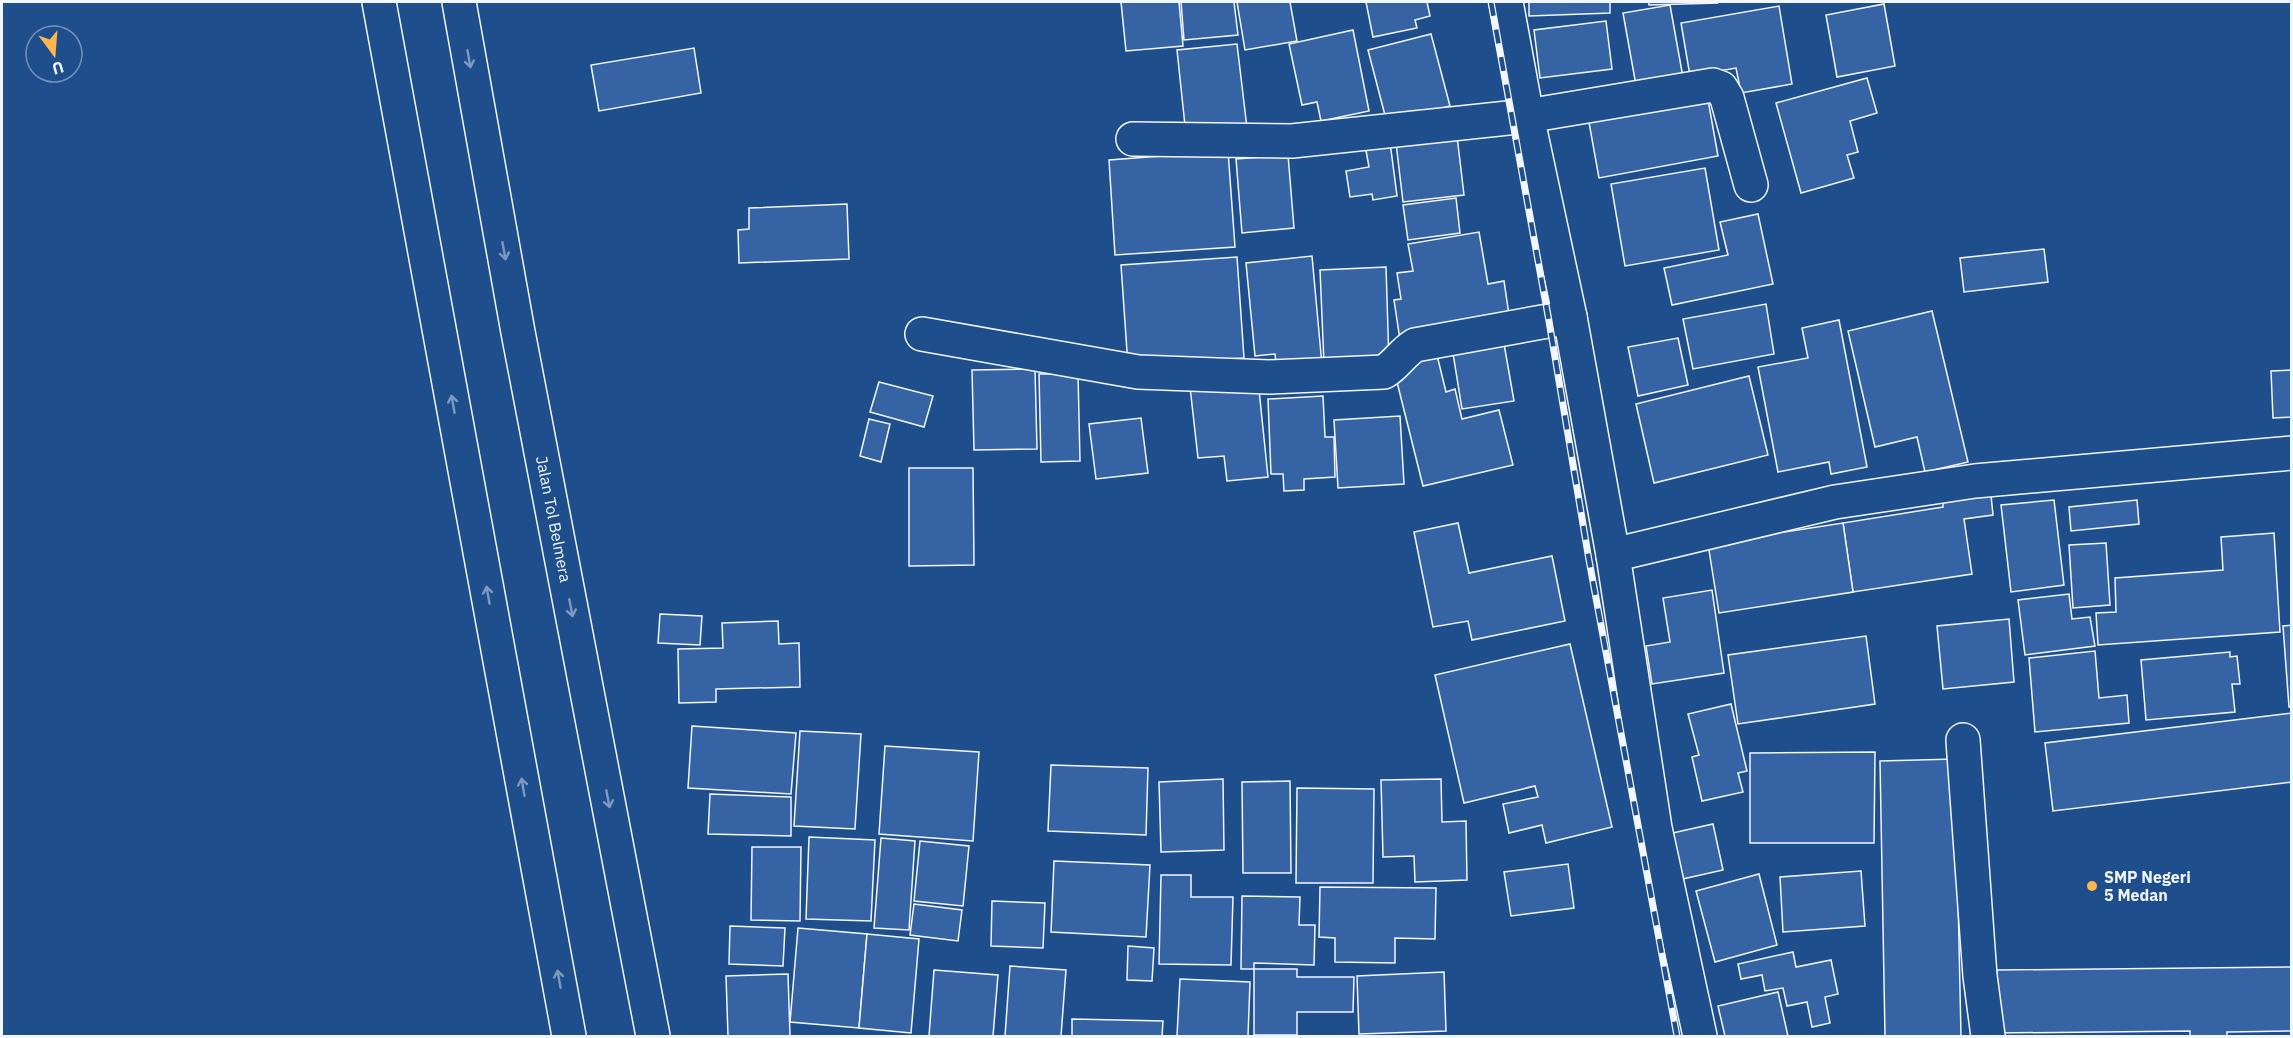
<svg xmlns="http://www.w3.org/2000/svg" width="2293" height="1038" viewBox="0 0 2293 1038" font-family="'IBM Plex Sans',sans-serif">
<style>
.building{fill:#3563a3;stroke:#f2f6ff;stroke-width:1.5}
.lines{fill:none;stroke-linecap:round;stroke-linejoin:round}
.minor-casing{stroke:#f2f6ff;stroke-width:36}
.motorway-casing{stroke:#f2f6ff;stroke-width:36}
.minor{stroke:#1f4e8c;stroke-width:33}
.motorway{stroke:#1f4e8c;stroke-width:33}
.rail-casing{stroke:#f2f6ff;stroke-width:7}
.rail{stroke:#1f4e8c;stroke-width:4.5;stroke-dasharray:14;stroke-linecap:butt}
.oneway{stroke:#7e9ac0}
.poi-dot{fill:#ffb74d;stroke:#1f4e8c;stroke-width:2}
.labels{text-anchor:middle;stroke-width:4.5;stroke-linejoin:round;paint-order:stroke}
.street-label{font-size:16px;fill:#f2f6ff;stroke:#1f4e8c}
.poi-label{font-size:16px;font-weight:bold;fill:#f2f6ff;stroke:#1f4e8c;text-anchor:start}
</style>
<rect width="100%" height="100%" fill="#1f4e8c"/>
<g class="building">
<path d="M1121,2h58l4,44 -57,5z"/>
<path d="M1181,2h53l4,33 -54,5z"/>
<path d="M1237,2h53l7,39 -52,9z"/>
<path d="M1366,2h61l3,14 -15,4 2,8 -44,9z"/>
<path d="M1529,2h81v11l-81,3z"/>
<path d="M1649,2h67l1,1 -68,2z"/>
<path d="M1884,4l11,62 -58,11 -11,-62z"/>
<path d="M1670,5l14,78 -47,8 -14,-78z"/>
<path d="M1779,6l13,78 -51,9 -5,-25 -46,8 -9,-53z"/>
<path d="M1606,21l6,48 -72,9 -6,-48z"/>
<path d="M1353,30l16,81 -48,10 -4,-19 -15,3 -13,-61z"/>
<path d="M1431,34l19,72 -63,17 -19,-73z"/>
<path d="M1237,44l10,84 -61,7 -9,-85z"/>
<path d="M694,48l7,45 -102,18 -8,-46z"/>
<path d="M1867,78l10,35 -27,8 8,31 -11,3 7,23 -53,15 -25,-90z"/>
<path d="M1707,94l11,62 -119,22 -11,-61z"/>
<path d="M1457,136l7,59 -61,7 -7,-59z"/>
<path d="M1390,142l7,54 -24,4 -1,-6 -22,3 -4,-26 23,-4 -4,-22z"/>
<path d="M1228,151l7,96 -120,8 -6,-95z"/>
<path d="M1288,155l6,73 -52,5 -6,-74z"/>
<path d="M1705,168l14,82 -94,16 -14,-82z"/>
<path d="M1456,198l4,35 -52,7 -5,-35z"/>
<path d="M847,204l2,55 -110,4 -1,-33 11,-1v-21z"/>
<path d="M1758,214l15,70 -101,21 -8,-37 64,-13 -8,-33z"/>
<path d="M1479,232l9,52 16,-3 6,41 -110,18 -6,-40 7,-1 -4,-26 16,-2 -5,-27z"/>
<path d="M2044,249l4,33 -84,10 -4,-34z"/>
<path d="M1312,256l10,109 -45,5 -2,-16 -20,2 -9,-93z"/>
<path d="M1237,257l7,101 -116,8 -7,-101z"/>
<path d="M1386,267l3,95 -65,2 -4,-94z"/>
<path d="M1766,304l8,50 -81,15 -10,-50z"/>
<path d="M1932,311l36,151 -43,10 -8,-35 -42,10 -27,-116z"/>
<path d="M1839,320l28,147 -36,7 -2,-12 -51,10 -20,-105 50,-9 -6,-30z"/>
<path d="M1503,338l11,63 -52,8 -10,-62z"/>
<path d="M1678,338l10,47 -50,11 -10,-49z"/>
<path d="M1435,347l11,45 9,-3 7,30 37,-9 14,55 -90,21 -28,-112z"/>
<path d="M1035,369l2,80 -63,1 -2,-80z"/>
<path d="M2292,370v47l-19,1 -2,-47z"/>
<path d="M1039,374h39l2,87 -39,1z"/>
<path d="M1749,376l19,79 -114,28 -18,-79z"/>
<path d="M1258,380l10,97 -41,4 -3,-25 -26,2 -8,-71z"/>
<path d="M879,382l54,14 -9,31 -54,-15z"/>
<path d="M1323,396l2,41h9l1,40 -31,2v11l-20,1 -1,-17h-12l-3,-75z"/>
<path d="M1400,416l4,68 -66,4 -4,-68z"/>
<path d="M1141,418l7,55 -52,6 -7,-55z"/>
<path d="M869,419l21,5 -9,38 -21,-6z"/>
<path d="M909,468h64l1,97 -65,1z"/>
<path d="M1991,495l2,20 -29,4 8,55 -119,18 -10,-69 100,-16v-5z"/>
<path d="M2054,500l10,85 -53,7 -10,-87z"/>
<path d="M2137,500l2,24 -68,7 -2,-24z"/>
<path d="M1458,523l11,50 83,-17 13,65 -93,19 -4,-19 -35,6 -19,-95z"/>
<path d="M1843,523l10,69 -134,21 -11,-69z"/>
<path d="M2274,533l6,99 -182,13 -2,-32 20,-1 -1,-34 108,-8 -2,-33z"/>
<path d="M2106,543l4,62 -37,3 -4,-63z"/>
<path d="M1712,590l12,83 -72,11 -6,-38 24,-4 -7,-44z"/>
<path d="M2069,594l3,25 18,-2 5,29 -70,9 -7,-55z"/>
<path d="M660,614l42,2 -2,29 -42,-2z"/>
<path d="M2009,619l5,63 -71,7 -6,-63z"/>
<path d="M778,621l1,23 20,-1 1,44 -84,2v13l-37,1 -1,-54 45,-1 -1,-25z"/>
<path d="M2292,625v82h-3l-6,-81z"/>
<path d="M1866,636l9,68 -137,20 -10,-69z"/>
<path d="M1570,644l42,183 -66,16 -4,-18 -33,8 -6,-29 35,-7 -3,-11 -71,17 -29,-128z"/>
<path d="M2095,651l4,47 28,-3 2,28 -94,9 -6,-74z"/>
<path d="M2230,652v5l7,-1 3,28h-8l3,28 -89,8 -5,-60z"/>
<path d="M1731,704l16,67 -9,2 5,19 -41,9 -10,-44 7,-2 -11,-41z"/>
<path d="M2292,713v69l-239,29 -8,-68z"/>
<path d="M692,726l104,7 -5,61 -103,-6z"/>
<path d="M800,731l61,3 -6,95 -61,-3z"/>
<path d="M885,746l94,6 -6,89 -94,-7z"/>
<path d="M1875,752l-1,91h-124v-90z"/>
<path d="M1955,759l6,277h-76l-5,-275z"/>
<path d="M1051,765l97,3 -2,67 -98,-4z"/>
<path d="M1223,779l1,71 -63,2 -2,-70z"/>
<path d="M1441,779l1,43 24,-1 1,59 -52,2 -1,-26 -31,1 -2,-77z"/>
<path d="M1290,781l1,92h-48l-1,-91z"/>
<path d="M1297,788l77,1 -1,94h-77z"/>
<path d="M710,794l81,3v39l-83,-2z"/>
<path d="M1713,824l10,46 -45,10 -10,-46z"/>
<path d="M809,837l66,3 -4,81 -65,-2z"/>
<path d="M881,838l34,3 -6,89 -35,-2z"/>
<path d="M920,841l49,5 -6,60 -49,-5z"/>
<path d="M752,847h49l-1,74 -49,-1z"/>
<path d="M1054,861l96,4 -4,72 -95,-5z"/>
<path d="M1568,864l6,44 -63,8 -7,-44z"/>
<path d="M1861,871l4,55 -82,6 -3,-55z"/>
<path d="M1759,874l18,71 -62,17 -19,-71z"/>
<path d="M1161,875h30v22h42l-2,68 -72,-1z"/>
<path d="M1320,887l116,1 -1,51 -40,-1v25l-60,-1v-24l-16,-1z"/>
<path d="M1242,896l58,1 -1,28h16l-1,40 -60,-2v6h-13z"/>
<path d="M992,901l53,2 -2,45 -52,-2z"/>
<path d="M914,904l48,6 -4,31 -48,-6z"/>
<path d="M730,926l55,2 -2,38 -54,-2z"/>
<path d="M798,928l69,6 -8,94 -69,-6z"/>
<path d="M867,934l52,5 -8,94 -52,-5z"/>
<path d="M1128,946l26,2 -2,33 -25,-1z"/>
<path d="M1793,952l3,15 35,-7 7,34 -13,3 5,26 -18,4 -5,-25 -20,4 -4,-18 -18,3 -3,-16 -21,4 -3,-15z"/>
<path d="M1010,966l56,4 -5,66h-56z"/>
<path d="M2292,967v64l-65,1v4h-37v-5l-193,2v-63z"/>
<path d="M1254,969h43v8h57l-1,35h-56v23h-43z"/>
<path d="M934,970l64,5 -5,61h-64z"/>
<path d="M1444,972l2,59 -87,3 -2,-58z"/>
<path d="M788,974l2,62h-62l-2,-60z"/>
<path d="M1180,979l70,3 -2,54h-71z"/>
<path d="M1778,992l10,44h-63l-7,-30z"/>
<path d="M1072,1019l91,2 -1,15h-90z"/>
</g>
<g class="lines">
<g class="minor-casing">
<g id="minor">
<path d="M1506,2l21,114 43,201 43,238 42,273 45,208"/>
<path d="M1133,139l159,2 235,-25 186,-31 8,3 6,10 24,87"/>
<path d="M922,334l216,38 131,5 115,-5c13,-8 18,-19 31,-27l155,-28"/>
<path d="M1613,555l222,-53 140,-21 317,-28"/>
<path d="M1963,740l17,236 8,60"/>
</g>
</g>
<g class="motorway-casing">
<g id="motorway">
<path d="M379,2l190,1034"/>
<path d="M459,2l59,330 135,704"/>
</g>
</g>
<use href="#minor" class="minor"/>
<use href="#motorway" class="motorway"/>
<g class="rail-casing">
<path id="rail" d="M1491,2l58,319 40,239 88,476"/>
</g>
<use href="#rail" class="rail"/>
</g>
<defs><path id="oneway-shaft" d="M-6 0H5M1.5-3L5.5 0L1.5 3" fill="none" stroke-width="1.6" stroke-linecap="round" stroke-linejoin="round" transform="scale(1.5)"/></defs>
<g class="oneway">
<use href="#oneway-shaft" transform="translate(469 59) rotate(80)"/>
<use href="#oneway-shaft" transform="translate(504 251) rotate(80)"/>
<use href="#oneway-shaft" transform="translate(453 404) rotate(-100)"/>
<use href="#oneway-shaft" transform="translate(488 595) rotate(-100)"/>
<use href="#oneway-shaft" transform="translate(571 608) rotate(79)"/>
<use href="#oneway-shaft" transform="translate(523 787) rotate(-100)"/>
<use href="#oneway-shaft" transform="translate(608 799) rotate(79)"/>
<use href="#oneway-shaft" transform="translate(559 979) rotate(-100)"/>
</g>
<circle class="poi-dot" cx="2092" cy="886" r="6"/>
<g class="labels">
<g class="street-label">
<text transform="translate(554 519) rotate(79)" y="6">Jalan Tol Belmera</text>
</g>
<g class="poi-label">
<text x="2104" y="883">SMP Negeri<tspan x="2104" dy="18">5 Medan</tspan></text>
</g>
</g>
<rect width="2293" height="1038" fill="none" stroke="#f2f6ff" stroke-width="6"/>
<g transform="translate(54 54) rotate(164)"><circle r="28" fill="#1f4e8c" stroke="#7391ba" stroke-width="1.5"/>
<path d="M0-4.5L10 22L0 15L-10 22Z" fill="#ffb74d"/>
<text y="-9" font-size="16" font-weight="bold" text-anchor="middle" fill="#f2f6ff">U</text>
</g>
</svg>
